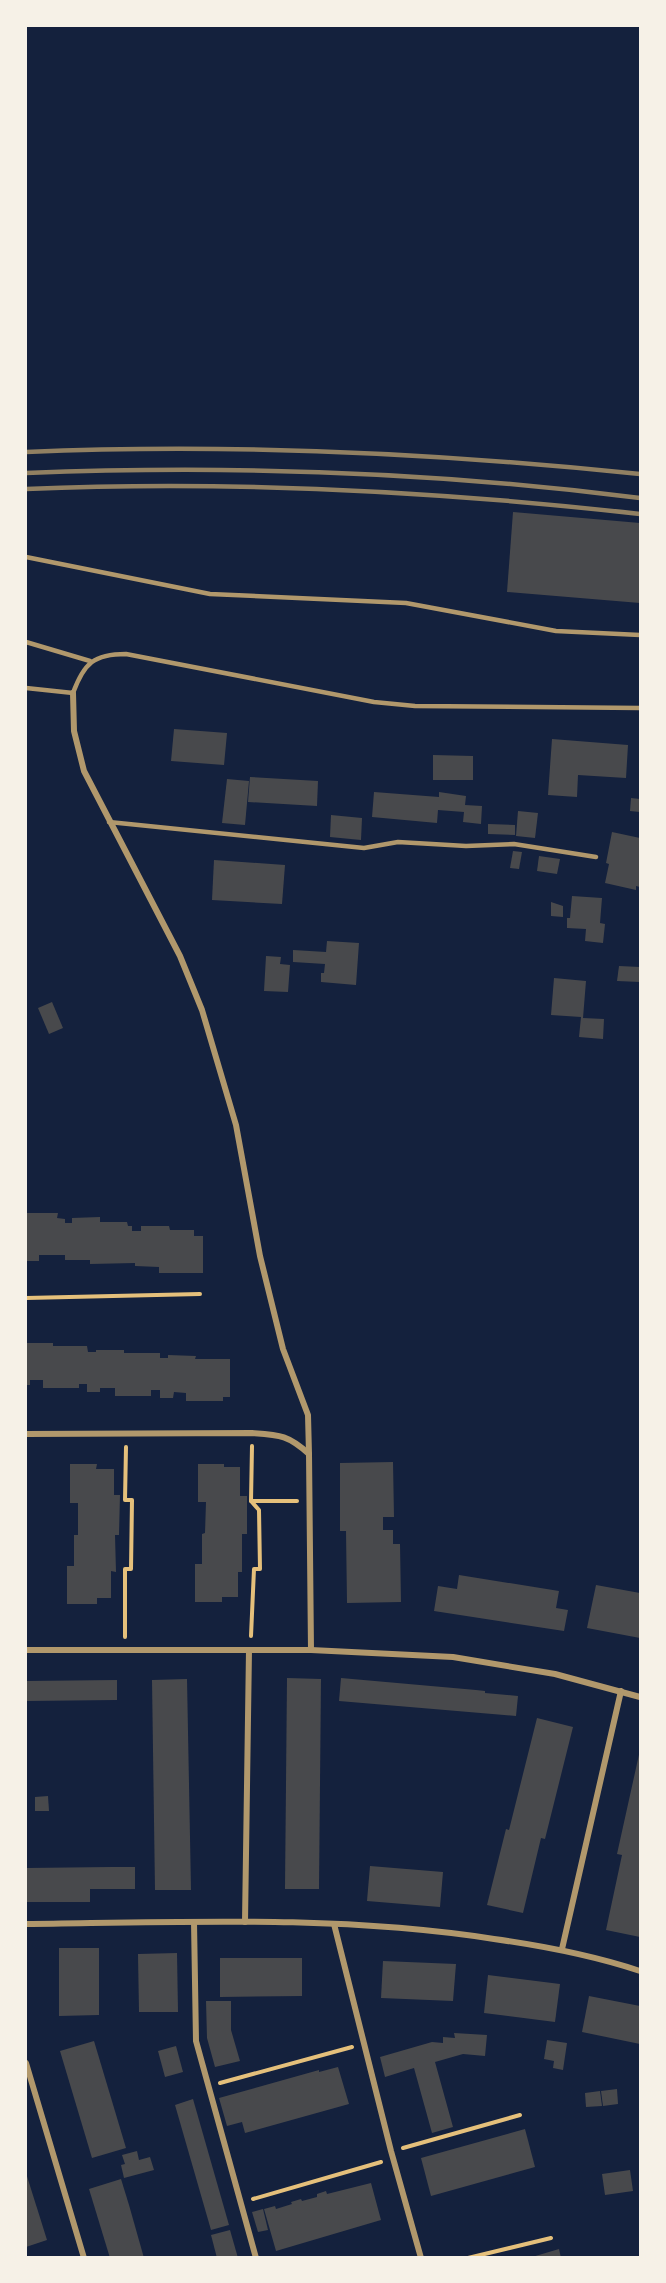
<svg xmlns="http://www.w3.org/2000/svg" width="666" height="2283" viewBox="0 0 666 2283" font-family="Raleway,sans-serif">
<style>
.building{fill:#48494c}
.lines{fill:none;stroke-linecap:round;stroke-linejoin:round}
.path{stroke:#e5c07b;stroke-width:4}
.service{stroke:#b1986c;stroke-width:4.5}
.minor{stroke:#b1986c;stroke-width:6}
.rail{stroke:#918062;stroke-width:4.5}
</style>
<rect width="100%" height="100%" fill="#14213d"/>
<g class="building">
<path d="M513,512l127,11v80l-133,-11z"/>
<path d="M174,729l53,4 -3,32 -53,-4z"/>
<path d="M552,739l76,6 -2,33 -48,-3 -1,22 -29,-2z"/>
<path d="M433,755l40,1v24h-40z"/>
<path d="M250,777l68,4 -1,25 -69,-4z"/>
<path d="M227,779l22,2 -4,44 -23,-2z"/>
<path d="M374,792l65,5v-5l27,4 -1,9 17,1 -1,18 -18,-2 1,-10 -26,-2 -1,13 -65,-6z"/>
<path d="M631,798l9,1v13l-10,-1z"/>
<path d="M518,811l20,2 -3,25 -19,-2z"/>
<path d="M331,815l31,3 -1,22 -31,-3z"/>
<path d="M488,824l27,1v10l-27,-1z"/>
<path d="M612,832l28,6v49l-4,-1v4l-31,-7 4,-19 -3,-1z"/>
<path d="M513,851l9,1 -3,17 -9,-1z"/>
<path d="M539,856l21,3 -3,15 -20,-3z"/>
<path d="M214,860l71,5 -3,39 -70,-4z"/>
<path d="M572,896l30,2 -2,25 5,1 -2,19 -18,-2 1,-12 -19,-1v-10h3z"/>
<path d="M551,902l12,4v11l-12,-1z"/>
<path d="M327,941l32,2 -3,42 -35,-3v-9h3l1,-9 -32,-2v-12l33,2z"/>
<path d="M266,956l15,1 -1,7 10,1 -2,27 -24,-1z"/>
<path d="M619,966l21,1v15l-23,-1z"/>
<path d="M554,978l32,3 -3,37 21,1 -1,20 -24,-2 2,-20 -30,-2z"/>
<path d="M52,1002l11,26 -14,6 -11,-26z"/>
<path d="M27,1213h31l-1,5 8,1v4h7v-5l28,-1v5h27l1,4h4v5h9v-5h28l1,4h24v6h9v37h-44v-6l-24,-1v-3l-45,1v-4h-25v-5h-26v6h-13v-44h1z"/>
<path d="M26,1343h27v3h34l1,6h8v-2h28v3h36v5h8v-3l28,1 -1,3h35v38h-7v4h-37v-8l-12,-1 -1,6h-13v-8h-9v6h-36v-8h-15v4h-13v-8h-8v4h-36v-8h-13v5h-4z"/>
<path d="M393,1462l1,55h-11v13h10v14h7l1,58 -54,1 -1,-72h-6v-68z"/>
<path d="M70,1464h27l-1,5h18v26h6l-1,40h-4l1,37 -5,-1v27h-14v6h-30v-38h7v-31h4v-32h-8z"/>
<path d="M198,1464h26v3h16v29h7v38h-5v38h-4v25h-16v5h-27v-38h7v-30l3,-1 1,-31h-8z"/>
<path d="M459,1575l100,16 -3,17 12,2 -4,21 -130,-20 4,-25 19,3z"/>
<path d="M596,1585l44,8v45l-53,-10z"/>
<path d="M287,1678l34,1 -2,210h-34z"/>
<path d="M341,1678l135,12 9,1v2l33,3 -2,20 -177,-15z"/>
<path d="M187,1679l4,211h-36l-3,-210z"/>
<path d="M117,1680v20l-91,1v-20z"/>
<path d="M537,1718l36,9 -28,112 -4,-1 -18,75 -36,-8 19,-76 3,1z"/>
<path d="M640,1750v187l-34,-7 16,-75 -5,-1z"/>
<path d="M48,1796l1,15h-14v-14z"/>
<path d="M370,1866l73,6 -3,35 -73,-6z"/>
<path d="M111,1867h24v22h-45v13h-64v-34z"/>
<path d="M59,1948h40v67l-40,1z"/>
<path d="M177,1953l1,59h-39l-1,-58z"/>
<path d="M220,1958h82v38l-82,1z"/>
<path d="M383,1961l73,3 -3,37 -72,-3z"/>
<path d="M488,1975l72,9 -5,38 -71,-9z"/>
<path d="M589,1996l51,10v38l-58,-12z"/>
<path d="M206,2001h25v29l9,31 -25,6 -8,-29z"/>
<path d="M454,2033l33,2 -2,21 -22,-2 -28,8 18,65 -21,6 -18,-65 -29,9 -5,-20 52,-15 11,1v-6l12,1z"/>
<path d="M547,2040l20,3 -4,27 -10,-2 1,-7 -10,-2z"/>
<path d="M94,2041l32,107 -34,10 -32,-107z"/>
<path d="M176,2046l7,26 -18,5 -7,-26z"/>
<path d="M338,2067l11,37 -104,29 -3,-11 -15,4 -8,-28 100,-28v2z"/>
<path d="M617,2089l1,15 -15,2 -2,-15z"/>
<path d="M600,2091l2,15 -16,1 -1,-14z"/>
<path d="M193,2099l36,126 -18,5 -36,-125z"/>
<path d="M525,2129l10,38 -104,29 -10,-38z"/>
<path d="M137,2151l2,9 11,-3 4,13 -30,8 -3,-13 4,-1 -3,-9z"/>
<path d="M630,2170l3,21 -28,4 -3,-21z"/>
<path d="M26,2173l21,67 -21,7z"/>
<path d="M121,2179l8,26 15,53h-34l-21,-69z"/>
<path d="M371,2183l10,37 -105,31 -12,-42 11,-3 1,3 16,-5 -1,-2 10,-3 1,2 15,-4v-3l9,-3 1,3z"/>
<path d="M263,2209l5,21 -10,2 -6,-20z"/>
<path d="M230,2230l8,28h-21l-6,-23z"/>
<path d="M559,2249l2,9h-29v-1z"/>
</g>
<g class="lines">
<g class="path">
<path d="M26,1298l174,-4"/>
<path d="M251,1501h46"/>
<path d="M251,1636l3,-67h6l-1,-59 -8,-9 1,-55"/>
<path d="M125,1637v-68h6l1,-69h-7l1,-53"/>
<path d="M220,2083l132,-36"/>
<path d="M403,2148l117,-33"/>
<path d="M253,2199l128,-37"/>
<path d="M468,2258l83,-20"/>
</g>
<g class="service">
<path d="M26,557l184,37 196,9 150,28 84,4"/>
<path d="M26,642l64,19"/>
<path d="M26,688l47,5c11,-30 21,-39 53,-39l248,48 41,4 225,2"/>
<path d="M109,822l255,26 34,-6 68,4 48,-2 82,13"/>
</g>
<g class="minor">
<path d="M73,693l1,38 10,40 96,185 22,54 34,115 24,131 23,93 25,66 1,39"/>
<path d="M26,1434l226,-1c28,2 36,2 57,21l2,196"/>
<path d="M26,1650h285l142,7 102,17 85,23"/>
<path d="M194,1922l2,119 60,217"/>
<path d="M245,1922l4,-272"/>
<path d="M26,1924c156,-2 313,-9 468,15 50,7 98,16 146,32"/>
<path d="M334,1924l57,227 30,107"/>
<path d="M562,1949l59,-258"/>
<path d="M26,2063l58,195"/>
</g>
<g class="rail">
<path d="M26,452c204,-9 411,1 614,22"/>
<path d="M26,473c204,-8 411,-1 614,25"/>
<path d="M26,489c205,-9 410,2 614,25"/>
</g>
</g>
<rect width="666" height="2283" fill="none" stroke="#f6f1e7" stroke-width="54"/>
</svg>
